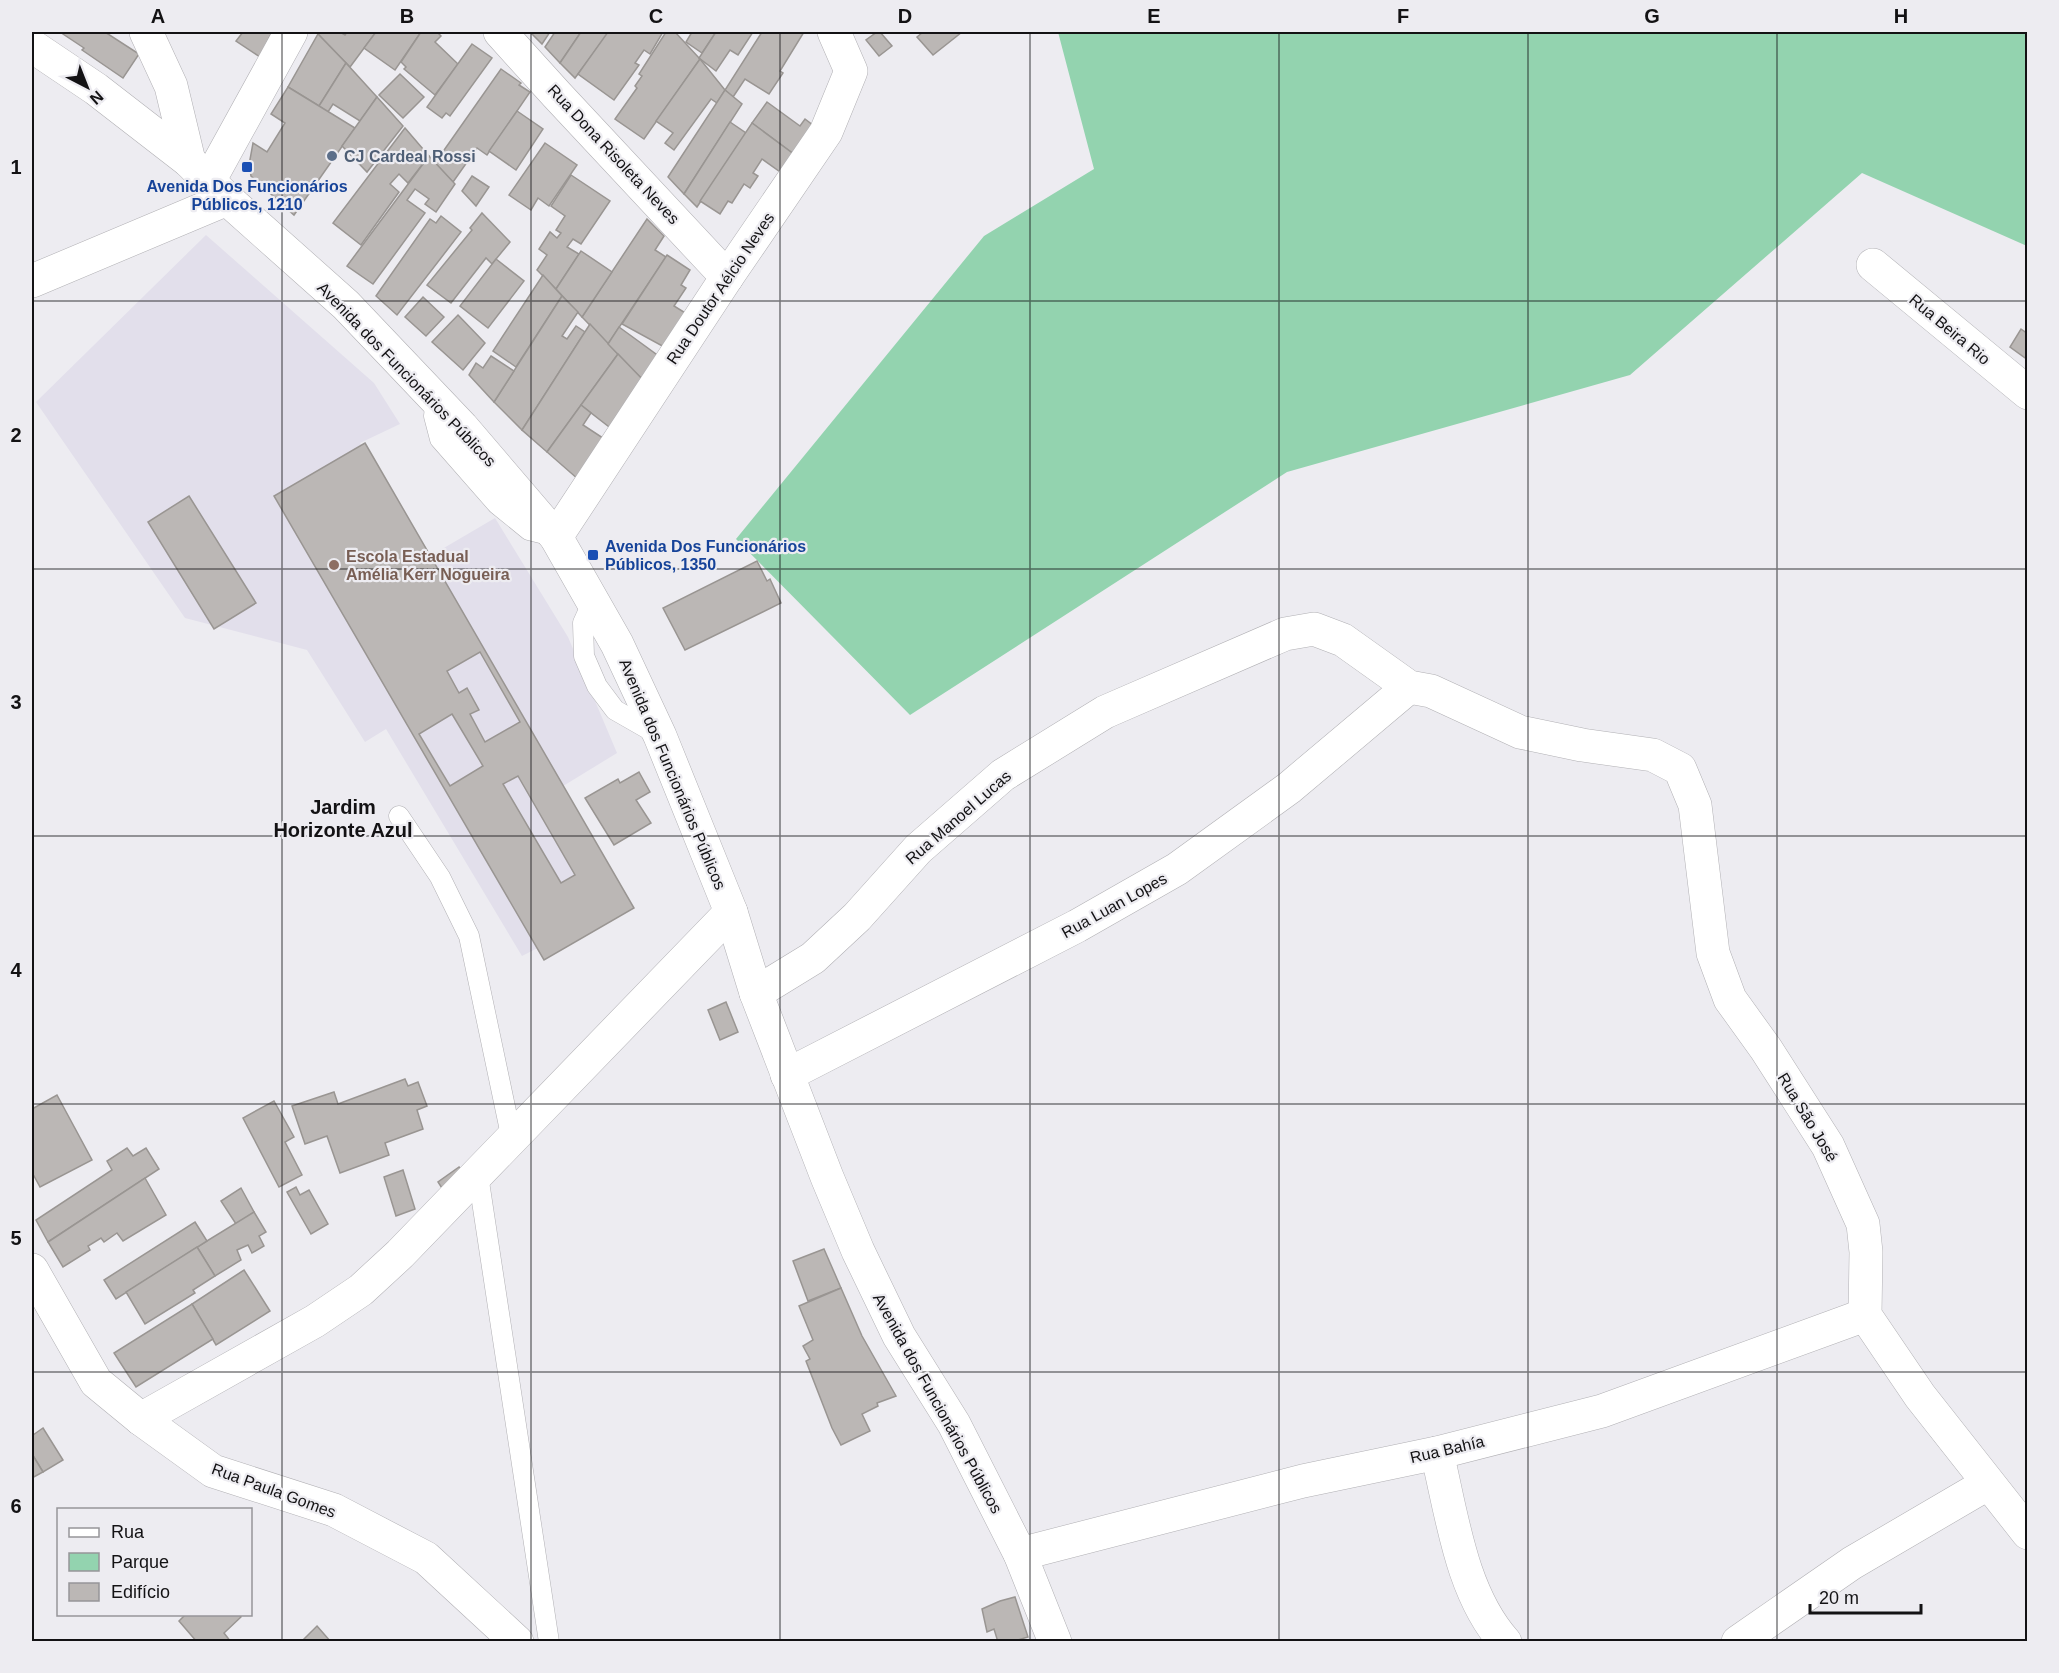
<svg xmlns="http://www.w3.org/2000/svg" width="2059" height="1673" viewBox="0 0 2059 1673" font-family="Helvetica,sans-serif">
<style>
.built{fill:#e2dfeb}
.green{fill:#93d3af}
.building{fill:#bbb7b5;stroke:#999592;stroke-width:1.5;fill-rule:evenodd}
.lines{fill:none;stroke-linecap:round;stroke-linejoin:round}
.service-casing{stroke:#b1b0b4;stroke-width:21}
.minor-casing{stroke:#b1b0b4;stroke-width:34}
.tertiary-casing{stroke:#b1b0b4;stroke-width:34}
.service{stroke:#fff;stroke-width:20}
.minor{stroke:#fff;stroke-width:33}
.tertiary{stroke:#fff;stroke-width:33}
.grid{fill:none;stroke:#131214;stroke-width:1.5;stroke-opacity:0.55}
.service-dot{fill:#5c6f8a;stroke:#edecf1;stroke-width:2}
.transit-dot{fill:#1a4fb4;stroke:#edecf1;stroke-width:2}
.education-dot{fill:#8d6e63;stroke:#edecf1;stroke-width:2}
.labels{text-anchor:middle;stroke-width:4.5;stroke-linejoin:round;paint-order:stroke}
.street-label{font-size:16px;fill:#131214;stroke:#edecf1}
.service-label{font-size:16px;font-weight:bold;fill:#4e5e75;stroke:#edecf1;text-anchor:start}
.transit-label{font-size:16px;font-weight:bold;fill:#164399;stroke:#edecf1}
.education-label{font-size:16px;font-weight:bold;fill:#785e54;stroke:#edecf1;text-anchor:start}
.quarter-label{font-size:20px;font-weight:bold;fill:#131214;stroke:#edecf1}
.neatline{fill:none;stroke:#131214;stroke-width:2}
.grid-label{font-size:20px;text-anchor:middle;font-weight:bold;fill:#131214}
</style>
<rect width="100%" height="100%" fill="#edecf1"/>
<path class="built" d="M206,235l168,148 26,41 -40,19 60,119 75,-44 73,119 49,116 -62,38 65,115 -98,50 -136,-227 -21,13 -58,-92 -122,-32 -149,-216z"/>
<path class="green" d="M1058,32h969v214l-165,-73 -232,202 -343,97 -377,243 -174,-176 248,-303 110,-67z"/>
<g class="building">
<path d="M60,32h45l34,22 -16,24 -41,-28 2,-2z"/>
<path d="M243,32h29l-12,25 -24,-16z"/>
<path d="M320,32h20l5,3 2,-3h29l-26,35 -32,-33z"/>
<path d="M376,32h45l-26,38 -31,-22z"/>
<path d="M421,32h16l4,4 -6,6 23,22 -23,31 -31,-26 2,-2 -5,-5z"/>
<path d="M530,32h20l-8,12z"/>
<path d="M555,32h26l-21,31 -15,-16z"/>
<path d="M581,32h28l-34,46 -15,-15z"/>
<path d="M608,32h55l-13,22 -6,-4 -9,13 4,2 -25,35 -36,-26z"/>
<path d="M666,32h9l25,27 -56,80 -29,-20 22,-31 -2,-2 7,-10 -3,-2z"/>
<path d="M692,32h24l-14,21 -16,-11z"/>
<path d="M716,32h37l-15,23 -8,-5 -14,21 -17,-13z"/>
<path d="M762,32h42l-24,39 3,2 -14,21 -24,-15 -12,18 -8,-7z"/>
<path d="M877,32h3l12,14 -13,10 -13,-16z"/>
<path d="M923,32h39l-29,23 -16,-18z"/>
<path d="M318,34l28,29 -27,43 -31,-19z"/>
<path d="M472,44l20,14 -42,58 -4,-3 -4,5 -15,-11z"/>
<path d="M700,59l25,31 -8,13 -6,-4 -37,51 -9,-7 8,-10 -17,-12z"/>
<path d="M346,63l31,34 -17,24 -27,-17 -5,8 -9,-6z"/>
<path d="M501,69l20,14 -2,2 11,7 -43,63 -10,-7 -24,34 -18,-19z"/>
<path d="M400,74l24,23 -21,21 -24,-23z"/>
<path d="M288,87l67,41 -61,87 -43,-39 -2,-11 4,-22 14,9 18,-29 -14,-9z"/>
<path d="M725,90l17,14 -58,90 -16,-17z"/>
<path d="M377,97l26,29 -36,46 -25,-26z"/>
<path d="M767,102l33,24 5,-7 9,7 -19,29 -43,-32z"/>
<path d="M517,111l26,18 -27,41 -27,-19z"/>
<path d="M730,122l16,11 -49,74 -13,-13z"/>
<path d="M752,123l43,32 -12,19 -21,-15 -9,14 5,3 -8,12 -6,-4 -12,19 -4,-2 -8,13 -20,-13z"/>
<path d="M405,128l24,28 -21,27 -9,-9 -9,10 9,8 -38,53 -28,-22z"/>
<path d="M545,143l32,22 -28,41 -11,-8 -7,12 -22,-15z"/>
<path d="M429,156l26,28 -19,28 -11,-8 4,-5 -14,-10 -8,11 18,13 -52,71 -26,-18z"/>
<path d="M571,175l39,26 -29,43 -8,-5 -6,8 12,7 -23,35 -19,-19 10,-15 -8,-6 11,-17 7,6 4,-5 -5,-3 9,-14 -14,-10z"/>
<path d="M472,176l17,11 -13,19 -14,-15z"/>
<path d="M482,213l28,29 -18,22 -6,-6 -35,45 -24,-18 45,-55 -2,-2z"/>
<path d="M441,216l20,16 -64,83 -21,-19 54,-77 6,4z"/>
<path d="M647,219l17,17 -9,14 11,7 -58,87 -26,-27z"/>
<path d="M581,251l31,21 -30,45 -26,-28z"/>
<path d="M667,255l23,15 -9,15 5,3 -12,18 13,8 -21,34 -44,-24z"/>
<path d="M496,259l28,22 -36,47 -28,-22z"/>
<path d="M543,275l19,21 -46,71 -23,-16z"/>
<path d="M562,296l16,16 -16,24 5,3 9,-13 9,6 -63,98 -28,-28z"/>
<path d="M423,297l21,20 -18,19 -21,-19z"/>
<path d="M458,315l27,28 -22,27 -31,-28z"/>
<path d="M590,324l28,30 -71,98 -25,-22z"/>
<path d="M619,327l41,30 -15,25 -37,-38z"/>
<path d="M2021,329l7,5v26l-18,-13z"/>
<path d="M618,354l27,28 -32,48 -32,-25z"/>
<path d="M491,356l23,15 -20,31 -25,-27 7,-12 7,5z"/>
<path d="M581,405l10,8 -8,12 23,15 -27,40 -32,-28z"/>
<path d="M365,443l269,465 -90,52 -270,-464zM480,652l40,70 -35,20 -15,-28 9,-4 -12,-22 -8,5 -12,-22zM452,714l31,52 -33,20 -31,-52zM518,776l57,99 -14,8 -58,-99z"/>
<path d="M189,496l67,107 -42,26 -66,-107z"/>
<path d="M757,561l10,20 3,-2 11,24 -96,47 -22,-42z"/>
<path d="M639,772l11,20 -14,8 15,23 -37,22 -29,-47 33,-19 2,4z"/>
<path d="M726,1002l12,30 -18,8 -12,-30z"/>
<path d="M405,1079l3,7 10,-4 9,24 -10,4 6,19 -38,14 4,12 -49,18 -13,-37 -22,8 -13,-38 42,-14 4,12z"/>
<path d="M57,1095l35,65 -52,27 -6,-11 -2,1v-68z"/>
<path d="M274,1101l20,36 -9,5 17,33 -23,12 -36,-69z"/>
<path d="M127,1148l6,8 13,-8 13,21 -111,73 -12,-22 76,-50 -5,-9z"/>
<path d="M459,1167l9,14 -21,15 -9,-14z"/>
<path d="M403,1170l12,39 -19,7 -12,-39z"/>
<path d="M145,1178l21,37 -43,26 -6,-8 -13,9 -3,-4 -13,8 2,4 -27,17 -15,-25z"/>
<path d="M296,1187l4,8 9,-5 19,34 -17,10 -24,-42z"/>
<path d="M241,1188l13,24 -18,12 -15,-23z"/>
<path d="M254,1212l12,20 -7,4 5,10 -12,7 -4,-8 -11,5 4,10 -26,16 -18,-29z"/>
<path d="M195,1222l12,19 -91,58 -12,-19z"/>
<path d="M197,1247l18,29 -22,14 2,3 -50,31 -19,-32z"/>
<path d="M824,1249l17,39 -33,13 -15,-40z"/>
<path d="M244,1270l26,41 -54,34 -24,-41z"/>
<path d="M841,1288l21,48 34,60 -19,7 1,3 -16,8 8,17 -29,14 -9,-17 -26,-67 4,-2 -7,-13 10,-6 -14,-34z"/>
<path d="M192,1304l21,35 -77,48 -22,-34z"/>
<path d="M43,1428l20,32 -20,12 -11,-18v-21l1,2z"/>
<path d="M32,1454l11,18 -11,6z"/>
<path d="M1015,1597l13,40 -17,5h-13l-4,-13 -7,3 -5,-23 18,-8z"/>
<path d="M186,1614h53l2,3 -17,16 7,9h-34l-18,-21z"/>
<path d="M317,1626l14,16h-30z"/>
</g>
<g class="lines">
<g class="service-casing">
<g id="service">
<path d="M436,399l-2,17 6,23 57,65 32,26 20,5"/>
<path d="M593,601l-10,22 1,33 13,30 18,24 42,24"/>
<path d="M399,816l41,61 29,59 43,204"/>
<path d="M478,1175l71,467"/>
</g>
</g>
<g class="minor-casing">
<g id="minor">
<path d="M146,32l25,54 18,75"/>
<path d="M500,32l57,63 170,182"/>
<path d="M209,181l82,-149"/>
<path d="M1873,265l155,128"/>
<path d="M32,281l195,-82"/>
<path d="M556,537l171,-260 99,-145 25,-61 -17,-39"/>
<path d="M756,993l57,-35 44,-41 61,-68 85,-74 102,-63 180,-78 29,-5 29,11 66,47 22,4 89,41 62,13 71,10 27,14 15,36 18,148 17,46 36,50 62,97 35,78 3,28 -1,63 55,81 108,137"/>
<path d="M787,1075l290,-149 100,-57 112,-81 120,-101"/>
<path d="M32,1270l64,112 45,37 72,52 121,39 92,48 91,84"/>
<path d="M141,1419l174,-98 46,-31 39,-36 331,-342"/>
<path d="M1437,1453c15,62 24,140 68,189"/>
<path d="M1020,1554l283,-73 134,-28 165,-42 263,-96"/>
<path d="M1738,1642l114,-79 135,-79"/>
</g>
</g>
<g class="tertiary-casing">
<path id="tertiary" d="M32,46l64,43 93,72 38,38 119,106 116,122 94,110 61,107 43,92 71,176 25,81 71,184 31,74 41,85 55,88 66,130 35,88"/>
</g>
<use href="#service" class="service"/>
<use href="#minor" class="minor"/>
<use href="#tertiary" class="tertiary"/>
</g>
<path class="grid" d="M282,32v1610M531,32v1610M780,32v1610M1030,32v1610M1279,32v1610M1528,32v1610M1777,32v1610M32,301h1996M32,569h1996M32,836h1996M32,1104h1996M32,1372h1996"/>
<circle class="service-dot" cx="332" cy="156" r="6"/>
<g class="transit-dot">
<rect x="241" y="161" width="12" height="12" rx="3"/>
<rect x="587" y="549" width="12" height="12" rx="3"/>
</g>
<circle class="education-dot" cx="334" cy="565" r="6"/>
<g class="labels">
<g class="street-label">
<text transform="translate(614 154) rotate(47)" y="6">Rua Dona Risoleta Neves</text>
<text transform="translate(720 288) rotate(-56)" y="6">Rua Doutor Aélcio Neves</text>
<text transform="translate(1950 329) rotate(40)" y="6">Rua Beira Rio</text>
<text transform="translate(407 374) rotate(46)" y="6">Avenida dos Funcionários Públicos</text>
<text transform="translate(673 774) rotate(67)" y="6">Avenida dos Funcionários Públicos</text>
<text transform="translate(958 817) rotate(-41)" y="6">Rua Manoel Lucas</text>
<text transform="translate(1114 905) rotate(-29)" y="6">Rua Luan Lopes</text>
<text transform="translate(1808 1117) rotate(59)" y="6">Rua São José</text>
<text transform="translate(938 1403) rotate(61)" y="6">Avenida dos Funcionários Públicos</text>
<text transform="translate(1447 1449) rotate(-13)" y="6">Rua Bahía</text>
<text transform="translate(274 1490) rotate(20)" y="6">Rua Paula Gomes</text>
</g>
<g class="service-label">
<text x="344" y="162">CJ Cardeal Rossi</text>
</g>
<g class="transit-label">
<text x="247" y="192">Avenida Dos Funcionários<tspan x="247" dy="18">Públicos, 1210</tspan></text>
<text x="605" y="552" text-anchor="start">Avenida Dos Funcionários<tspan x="605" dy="18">Públicos, 1350</tspan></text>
</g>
<g class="education-label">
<text x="346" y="562">Escola Estadual<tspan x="346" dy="18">Amélia Kerr Nogueira</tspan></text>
</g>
<g class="quarter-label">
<text x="343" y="814">Jardim<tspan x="343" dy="23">Horizonte Azul</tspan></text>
</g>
</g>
<rect width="2059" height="1673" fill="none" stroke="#edecf1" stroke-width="66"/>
<rect x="57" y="1508" width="195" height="108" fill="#edecf1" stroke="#969599" stroke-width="1.5"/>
<rect x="69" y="1528" width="30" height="9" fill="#ffffff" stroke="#969599" stroke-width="1.5"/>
<text x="111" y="1538" font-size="18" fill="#131214">Rua</text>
<rect x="69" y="1553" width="30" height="18" fill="#93d3af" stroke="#969599" stroke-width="1.5"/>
<text x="111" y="1568" font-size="18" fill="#131214">Parque</text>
<rect x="69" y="1583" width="30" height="18" fill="#bbb7b5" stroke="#969599" stroke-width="1.5"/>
<text x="111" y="1598" font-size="18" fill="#131214">Edifício</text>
<g transform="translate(87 87) rotate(138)" stroke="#edecf1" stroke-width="4.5" paint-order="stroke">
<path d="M0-4.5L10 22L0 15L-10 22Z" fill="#131214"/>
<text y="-9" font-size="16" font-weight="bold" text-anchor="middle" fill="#131214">N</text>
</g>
<path d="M1810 1604v9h111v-9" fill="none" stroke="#131214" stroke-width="3"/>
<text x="1819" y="1604" font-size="18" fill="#131214" stroke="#edecf1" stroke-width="4.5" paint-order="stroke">20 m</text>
<rect x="33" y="33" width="1993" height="1607" class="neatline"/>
<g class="grid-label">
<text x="158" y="23">A</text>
<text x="407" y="23">B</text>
<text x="656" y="23">C</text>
<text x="905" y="23">D</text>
<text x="1154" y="23">E</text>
<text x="1403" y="23">F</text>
<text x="1652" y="23">G</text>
<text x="1901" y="23">H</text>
<text x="16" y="174">1</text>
<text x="16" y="442">2</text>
<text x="16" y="709">3</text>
<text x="16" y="977">4</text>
<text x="16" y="1245">5</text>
<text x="16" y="1513">6</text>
</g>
</svg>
